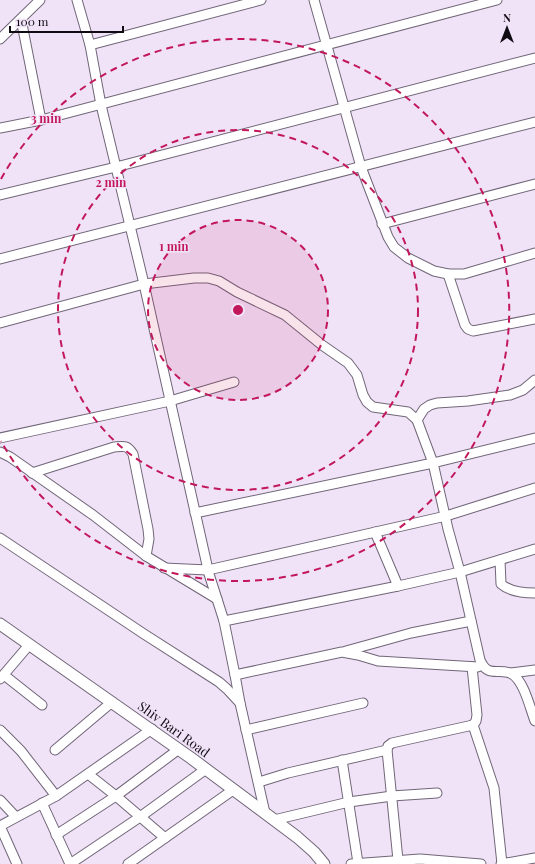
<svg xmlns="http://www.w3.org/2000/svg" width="535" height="864" viewBox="0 0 535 864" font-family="'Playfair Display',serif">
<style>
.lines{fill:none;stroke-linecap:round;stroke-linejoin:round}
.minor-casing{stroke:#716678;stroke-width:11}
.tertiary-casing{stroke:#716678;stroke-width:13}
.minor{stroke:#fff;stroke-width:9}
.tertiary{stroke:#fff;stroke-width:11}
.ring{fill:none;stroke:#c2185b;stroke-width:2;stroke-dasharray:7 5}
.labels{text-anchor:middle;stroke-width:3;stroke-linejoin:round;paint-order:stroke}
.street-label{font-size:13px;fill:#100b12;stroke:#f0e3f8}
.centre{fill:#c2185b;stroke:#f0e3f8;stroke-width:2}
.ring-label{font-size:12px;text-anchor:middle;font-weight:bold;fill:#c2185b;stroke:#f0e3f8;stroke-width:3;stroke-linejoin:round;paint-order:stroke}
</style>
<rect width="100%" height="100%" fill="#f0e3f8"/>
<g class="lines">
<g class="minor-casing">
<g id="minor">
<path d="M77,0l13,45 11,60 43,179 65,290 15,47 11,54 5,28 25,110"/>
<path d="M314,0l47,167 27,70 6,10 14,11 26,13 14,3h16l71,-21"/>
<path d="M21,19l20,101"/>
<path d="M0,39l40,-39"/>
<path d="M90,45l171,-45"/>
<path d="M0,128l41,-8 456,-120"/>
<path d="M0,195l116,-28 419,-109"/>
<path d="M382,224l153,-40"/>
<path d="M0,259l535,-137"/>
<path d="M448,274l17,51 3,4 5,2 62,-12"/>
<path d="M0,323l144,-39 50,-6h14l11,3 18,11 48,23 37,30 26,18 9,12 6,20 4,7 6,5 35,5 9,8 16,43 15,66 12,43 20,88c8,19 19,7 32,14 12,7 18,34 23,47"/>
<path d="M417,420l7,-11 6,-4 7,-2 31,-2 42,-6 13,-5 12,-10"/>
<path d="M0,438l170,-37 64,-19"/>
<path d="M0,452l10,5 83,58 53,41 71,43"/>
<path d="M32,473l82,-26c11,-1 13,-2 19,7l15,75 1,10 -3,17"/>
<path d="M195,513l238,-50 102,-25"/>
<path d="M375,532l23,54"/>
<path d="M0,538l144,96 75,48 8,7 13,14"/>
<path d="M500,560l1,24c9,8 23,9 34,9"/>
<path d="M164,568l44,2 238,-54 89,-28"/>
<path d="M224,621l174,-35 62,-14 75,-23"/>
<path d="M346,651l65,-18 60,-12"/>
<path d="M511,673l24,-3"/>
<path d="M4,675l38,30"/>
<path d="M235,675l107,-23 16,3 20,6 100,6"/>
<path d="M0,679l29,-34"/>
<path d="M473,725l21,63 8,76"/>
<path d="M0,730l21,21 35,45"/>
<path d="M246,730l117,-27"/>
<path d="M55,750l57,-48"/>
<path d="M342,760l16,103"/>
<path d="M88,774l28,22 49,42"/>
<path d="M259,782l29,-9 99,-23"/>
<path d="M0,800l16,17"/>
<path d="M42,803l28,61"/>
<path d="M274,820l75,-18 43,-6 45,-3"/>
<path d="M0,826l56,-30 96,-67"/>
<path d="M0,826l17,38"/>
<path d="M56,835l60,-39 63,-47"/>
<path d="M398,860l-11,-110 1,-4 4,-3 81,-18 3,-4 1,-6 -5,-48"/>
<path d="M70,864l70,-47 66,-48"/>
<path d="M128,864l105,-74"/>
<path d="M351,864l69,-5 61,5"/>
<path d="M501,864l34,-6"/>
</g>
</g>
<g class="tertiary-casing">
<path id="tertiary" d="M0,624l191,134 106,79 17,15 10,12"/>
</g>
<use href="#minor" class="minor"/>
<use href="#tertiary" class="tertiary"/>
</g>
<circle cx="238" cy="310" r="90" fill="#c2185b" fill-opacity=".12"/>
<g class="ring">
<circle cx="238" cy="310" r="90"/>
<circle cx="238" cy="310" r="180"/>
<path d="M1 179A271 271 0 1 1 1 441"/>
</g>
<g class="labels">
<g class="street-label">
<text transform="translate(174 729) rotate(36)" y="5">Shiv Bari Road</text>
</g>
</g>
<circle cx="238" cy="310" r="6" class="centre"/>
<g class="ring-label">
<text x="46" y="123">3 min</text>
<text x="111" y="187">2 min</text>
<text x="174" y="251">1 min</text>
</g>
<g transform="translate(507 28)" stroke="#f0e3f8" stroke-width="3" paint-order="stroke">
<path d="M0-3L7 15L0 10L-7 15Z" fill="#100b12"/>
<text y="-6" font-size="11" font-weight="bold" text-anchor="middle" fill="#100b12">N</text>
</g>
<path d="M10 26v6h113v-6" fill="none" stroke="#100b12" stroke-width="2"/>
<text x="16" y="26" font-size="12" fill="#100b12" stroke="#f0e3f8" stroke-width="3" paint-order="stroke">100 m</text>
</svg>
